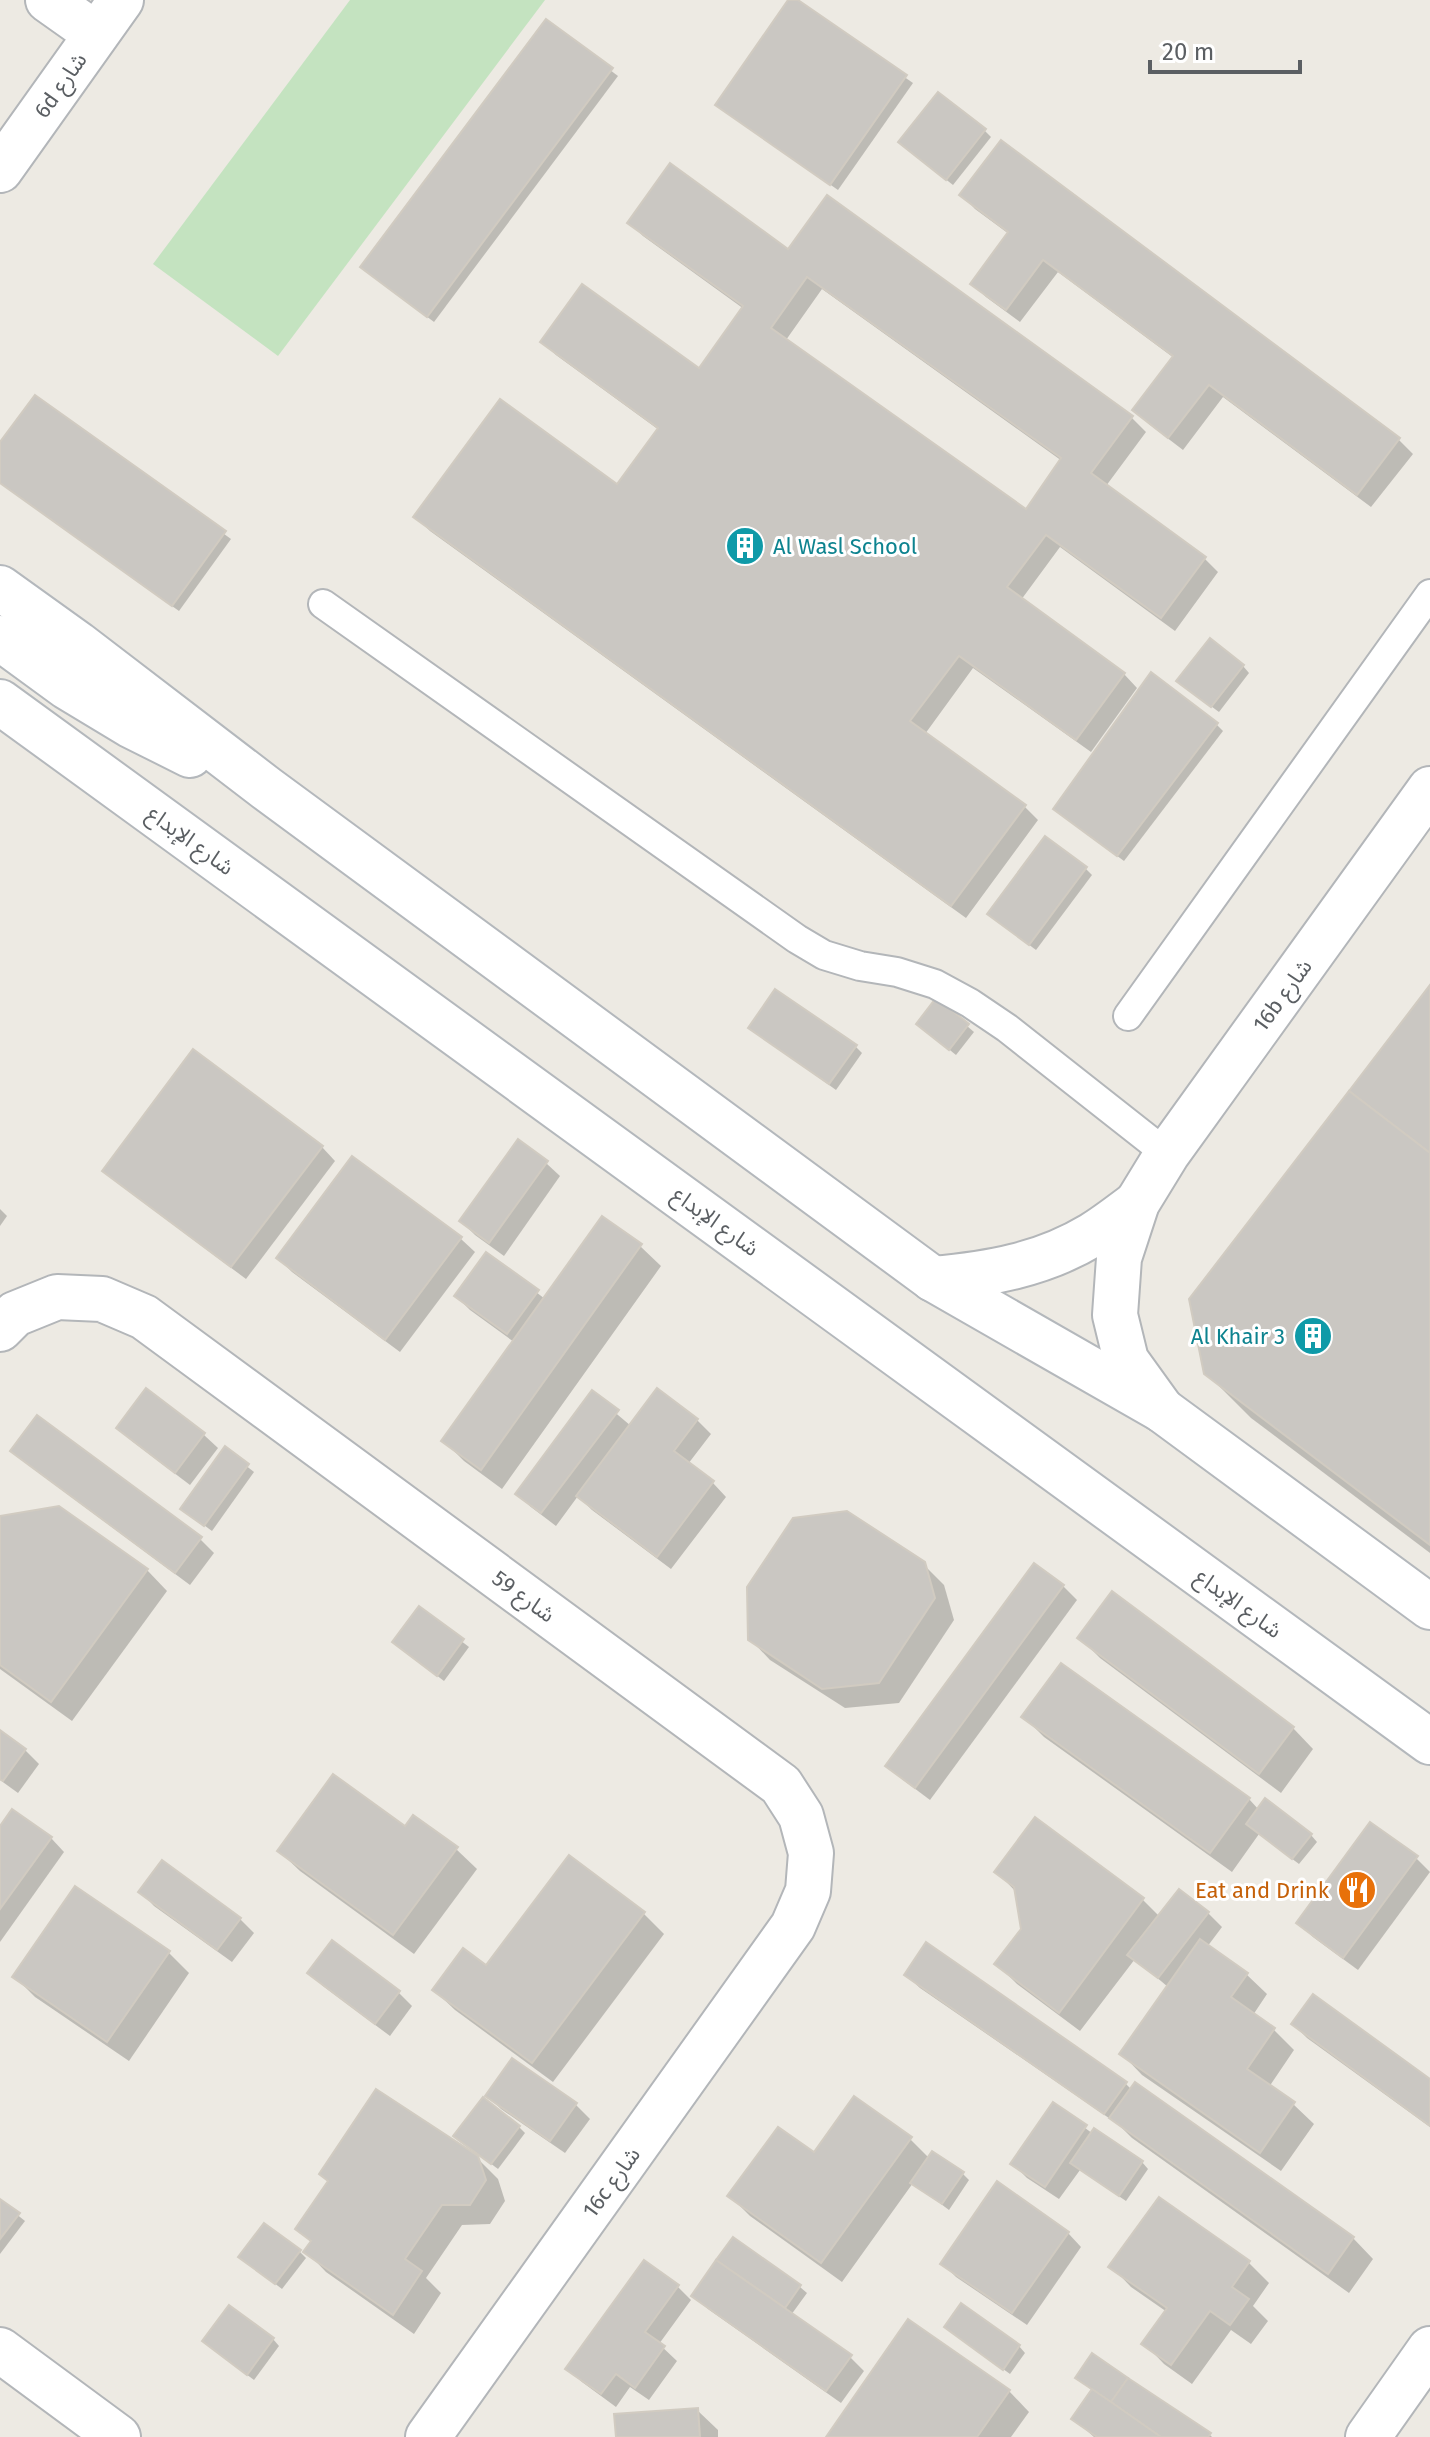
<svg xmlns="http://www.w3.org/2000/svg" width="1430" height="2437" viewBox="0 0 1430 2437" font-family="'Fira Sans','Noto Sans Arabic',sans-serif">
<style>
.green{fill:#c4e3c0}
.shadow{fill:#0003;fill-rule:evenodd}
.building{fill:#cac7c2;stroke:#d1cbc1;stroke-width:2;fill-rule:evenodd}
.lines{fill:none;stroke-linecap:round;stroke-linejoin:round}
.service-casing{stroke:#b3b6b9;stroke-width:32}
.minor-casing{stroke:#b3b6b9;stroke-width:48}
.secondary-casing{stroke:#b4b8bc;stroke-width:48}
.service{stroke:#fff;stroke-width:28}
.minor{stroke:#fff;stroke-width:44}
.secondary{stroke:#fff;stroke-width:44}
.labels{text-anchor:middle;stroke-width:6;stroke-linejoin:round;paint-order:stroke}
.street-label{font-size:22px;fill:#5b5f63;stroke:#fff}
.culture-label{font-size:22px;fill:#0d838f;stroke:#fff;text-anchor:start}
.food-label{font-size:22px;fill:#c56008;stroke:#fff;text-anchor:end}
</style>
<rect width="100%" height="100%" fill="#edeae3"/>
<path class="green" d="M350,0h195l-267,356 -125,-92z"/>
<g class="shadow">
<path d="M791,0h3l119,83 -75,107 -114,-79z"/>
<path d="M546,22l72,54 -184,246 -65,-49z"/>
<path d="M985,131l6,6 -38,48 -46,-36z"/>
<path d="M1001,143l398,297 14,14 -42,53 -148,-110 -40,53 -34,-26 -14,-14 39,-52 -116,-86 -38,50 -34,-25 -14,-14 37,-49 -34,-25 -13,-14z"/>
<path d="M828,198l304,220 14,14 -40,54 98,72 14,14 -43,59 -115,-84 -39,53 103,74 13,14 -46,64 -118,-84 -48,66 99,72 14,14 -72,98 -536,-387 -14,-14 201,-30 42,-57 -103,-75 -13,-13 156,29 45,-62 -101,-73 -14,-14 159,30zM822,289l240,172 -36,50 -240,-171z"/>
<path d="M35,397l196,142 -52,72 -179,-128v-37z"/>
<path d="M1243,666l6,7 -30,39 -34,-25z"/>
<path d="M1217,725l6,6 -99,130 -62,-46z"/>
<path d="M1085,868l7,7 -56,75 -40,-30z"/>
<path d="M1430,987v566l-179,-135 -45,-45z"/>
<path d="M967,1026l7,6 -18,23 -31,-25z"/>
<path d="M750,1028l106,19 6,6 -26,37z"/>
<path d="M322,1147l13,14 -89,118 -127,-95 -14,-13z"/>
<path d="M352,1159l109,80 14,13 -75,100 -108,-80 -14,-14z"/>
<path d="M546,1163l14,13 -56,80 -29,-21 -14,-14z"/>
<path d="M0,1209l7,7 -7,10z"/>
<path d="M640,1246l21,20 -159,223 -38,-28 -21,-21 71,-98 -44,-32 -14,-14 31,-42 58,45z"/>
<path d="M146,1391l58,44 14,13 -28,37 -58,-44 -13,-14z"/>
<path d="M592,1393l39,33 66,-6 14,14 -23,30 25,19 13,14 -55,72 -79,-59 -14,-14 -22,30 -25,-19 -14,-14z"/>
<path d="M225,1449l29,23 -42,59 -30,-22z"/>
<path d="M13,1450l187,89 14,14 -24,32 -163,-121z"/>
<path d="M0,1518l147,52 20,21 -95,130 -72,-52z"/>
<path d="M923,1564l21,21 10,35 -55,83 -54,5 -75,-48 -20,-21z"/>
<path d="M1063,1586l14,14 -147,200 -28,-21 -14,-14z"/>
<path d="M1112,1594l181,134 20,21 -32,44 -181,-135 -20,-20z"/>
<path d="M420,1609l49,38 -25,34 -43,-33z"/>
<path d="M1024,1717l225,82 10,11 52,25 6,7 -18,22 -40,-30 -27,38 -188,-135z"/>
<path d="M0,1732l25,18 14,14 -21,29 -18,-13z"/>
<path d="M1036,1820l107,80 17,17 19,-25 29,21 14,14 -15,20 39,27 21,20 -14,21 21,15 20,20 -25,37 24,17 21,20 -33,47 -139,-96 -20,-21 46,-67 -33,-28 -55,72 -63,-47 -20,-20 26,-35 -6,-36 -20,-21z"/>
<path d="M0,1828l51,10 13,14 -64,90z"/>
<path d="M456,1849l21,20 -63,85 -114,-83 -21,-20z"/>
<path d="M1416,1858l14,14 -72,98 -45,-33 -14,-14z"/>
<path d="M75,1889l94,64 20,20 -60,88 -94,-64 -20,-20z"/>
<path d="M141,1892l99,27 14,14 -22,29 -78,-56z"/>
<path d="M644,1914l20,20 -111,148 -98,-72 -21,-20 52,-22z"/>
<path d="M310,1973l89,20 13,13 -22,30 -67,-50z"/>
<path d="M906,1975l220,109 6,6 221,148 20,21 -24,34 -217,-155 -13,-13 -199,-137z"/>
<path d="M1293,2024l137,57v46l-123,-89z"/>
<path d="M513,2061l63,44 14,14 -25,34 -64,-44 -13,-13z"/>
<path d="M1054,2104l39,30 49,28 6,7 -22,32 -46,-31 -21,29 -32,-21 -14,-14z"/>
<path d="M519,2127l6,6 -27,36 -36,-27z"/>
<path d="M910,2139l19,19 34,16 6,6 -20,30 -36,-27 -71,99 -92,-66 -20,-20 84,-41z"/>
<path d="M477,2158l21,21 7,22 -15,23 -28,1 -36,53 15,15 -27,41 -88,-62 -20,-21 6,-8 -14,-14z"/>
<path d="M1159,2199l90,64 20,20 -16,23 15,15 -17,23 -20,-14 -39,54 -28,-20 -20,-21 23,-31 -36,-25 -20,-21z"/>
<path d="M0,2201l25,20 -25,33z"/>
<path d="M1068,2233l13,14 -54,78 -71,-48 -14,-14z"/>
<path d="M733,2240l67,47 7,6 -16,22 59,42 14,14 -23,32 -133,-94 -14,-13z"/>
<path d="M299,2251l7,7 -24,31 -34,-26z"/>
<path d="M677,2286l14,14 -32,44 18,17 -28,39 -19,-13 -14,20 -34,-25 -14,-14z"/>
<path d="M953,2333l66,13 6,7 -15,21z"/>
<path d="M273,2339l6,7 -25,34 -43,-32z"/>
<path d="M1077,2378l133,57 2,2h-118l-20,-18 19,-28z"/>
<path d="M1009,2391l20,21 -18,25h-183z"/>
<path d="M697,2410l21,20v7h-100z"/>
</g>
<g class="building">
<path d="M788,0h10l109,75 -77,110 -115,-80z"/>
<path d="M546,19l67,49 -186,249 -67,-50z"/>
<path d="M938,92l48,37 -40,51 -48,-38z"/>
<path d="M1001,140l399,298 -43,57 -148,-110 -41,53 -36,-28 41,-54 -130,-96 -37,50 -36,-26 38,-52 -49,-37z"/>
<path d="M670,163l118,86 39,-54 306,221 -42,57 115,84 -45,61 -115,-83 -39,52 118,86 -49,67 -117,-84 -49,65 116,84 -75,101 -538,-389 87,-118 117,85 41,-56 -118,-86 42,-58 117,84 44,-62 -116,-83zM807,277l254,181 -35,51 -255,-181z"/>
<path d="M35,395l191,136 -54,75 -172,-123v-41z"/>
<path d="M1210,638l34,27 -33,42 -35,-26z"/>
<path d="M1151,672l67,51 -101,133 -64,-47z"/>
<path d="M1045,836l42,31 -58,78 -42,-31z"/>
<path d="M1430,985v168l-81,-62z"/>
<path d="M775,989l82,56 -28,39 -81,-56z"/>
<path d="M936,998l33,26 -20,26 -33,-26z"/>
<path d="M193,1049l130,97 -92,121 -129,-96z"/>
<path d="M1349,1091l81,62v392l-226,-171 -15,-75z"/>
<path d="M518,1139l30,22 -59,82 -30,-22z"/>
<path d="M352,1156l110,81 -77,103 -109,-82z"/>
<path d="M602,1216l40,28 -161,226 -40,-29z"/>
<path d="M486,1252l53,38 -32,44 -53,-38z"/>
<path d="M146,1388l59,45 -30,40 -59,-45z"/>
<path d="M657,1388l41,31 -24,32 40,30 -57,76 -81,-61z"/>
<path d="M592,1390l27,20 -78,103 -26,-19z"/>
<path d="M37,1415l165,122 -27,36 -165,-122z"/>
<path d="M225,1446l24,18 -45,62 -24,-17z"/>
<path d="M59,1506l89,63 -97,133 -51,-37v-149z"/>
<path d="M847,1511l78,51 10,36 -56,85 -57,6 -74,-49 -1,-53 46,-69z"/>
<path d="M1034,1563l30,22 -149,203 -30,-22z"/>
<path d="M1112,1591l182,136 -35,47 -182,-136z"/>
<path d="M419,1606l45,33 -27,37 -45,-34z"/>
<path d="M1061,1663l189,135 -40,55 -189,-136z"/>
<path d="M0,1730l26,19 -23,32 -3,-2z"/>
<path d="M333,1774l72,52 8,-11 45,32 -65,88 -116,-84z"/>
<path d="M1265,1798l47,36 -20,25 -46,-35z"/>
<path d="M12,1809l40,28 -52,72v-83z"/>
<path d="M1035,1817l109,81 -85,115 -65,-49 27,-35 -7,-42 -20,-15z"/>
<path d="M1370,1822l48,34 -75,102 -47,-35z"/>
<path d="M569,1855l76,57 -113,151 -100,-73 31,-42 23,17z"/>
<path d="M162,1860l79,58 -24,32 -79,-58z"/>
<path d="M75,1886l95,65 -63,91 -95,-65z"/>
<path d="M1179,1889l30,23 -51,66 -31,-23z"/>
<path d="M1200,1939l48,34 -17,24 44,31 -28,41 48,33 -35,51 -141,-99z"/>
<path d="M332,1940l68,51 -25,33 -68,-51z"/>
<path d="M926,1942l201,140 -23,32 -200,-139z"/>
<path d="M1313,1994l117,85v47l-139,-102z"/>
<path d="M512,2058l65,45 -27,38 -65,-45z"/>
<path d="M1135,2082l219,155 -26,37 -219,-156z"/>
<path d="M376,2089l102,67 8,24 -16,25h-28l-37,54 17,12 -29,44 -90,-63 8,-11 -16,-12 33,-48 -9,-7z"/>
<path d="M854,2096l58,41 -91,126 -94,-67 51,-69 36,25z"/>
<path d="M483,2097l37,29 -29,38 -38,-28z"/>
<path d="M1053,2102l34,23 -42,62 -35,-23z"/>
<path d="M1094,2128l49,33 -24,35 -49,-33z"/>
<path d="M932,2151l32,21 -22,32 -32,-21z"/>
<path d="M997,2181l72,51 -57,81 -72,-49z"/>
<path d="M1159,2197l91,64 -18,26 17,12 -19,26 -20,-14 -39,54 -30,-21 26,-36 -59,-41z"/>
<path d="M0,2199l20,14 -20,26z"/>
<path d="M264,2223l37,27 -26,34 -37,-27z"/>
<path d="M733,2237l68,48 -16,23 -69,-48z"/>
<path d="M644,2260l35,25 -34,47 20,14 -30,42 -19,-14 -15,20 -36,-25z"/>
<path d="M716,2260l136,95 -26,36 -135,-95z"/>
<path d="M961,2303l59,42 -17,25 -59,-43z"/>
<path d="M229,2305l45,33 -27,37 -45,-34z"/>
<path d="M908,2319l102,71 -33,47h-151z"/>
<path d="M1092,2353l36,25 -17,24 -36,-24z"/>
<path d="M1128,2378l83,55 -3,4h-47l-50,-35z"/>
<path d="M1092,2389l19,13 50,35h-64l-26,-18z"/>
<path d="M698,2408l2,29h-84l-2,-23z"/>
</g>
<g class="lines">
<g class="service-casing">
<g id="service">
<path d="M323,604l474,335 27,16 36,11 37,6 38,12 35,19 37,25 160,126"/>
<path d="M1128,1016l302,-422"/>
</g>
</g>
<g class="minor-casing">
<g id="minor">
<path d="M48,0l48,34"/>
<path d="M0,170l121,-170"/>
<path d="M933,1279c56,-5 109,-14 159,-44 15,-9 30,-21 45,-32"/>
<path d="M0,1329l15,-15 42,-17 45,2 42,18 637,468 20,31 10,37 -3,38 -15,35 -365,511"/>
<path d="M1162,1410l-36,-50 -11,-45 4,-57 18,-55 30,-49 263,-365"/>
<path d="M0,2350l118,87"/>
<path d="M1368,2437l62,-88"/>
</g>
</g>
<g class="secondary-casing">
<g id="secondary">
<path d="M0,588l78,56 188,144 667,491 229,131 268,197"/>
<path d="M0,638l67,49 63,38 60,30"/>
<path d="M0,702l1430,1040"/>
</g>
</g>
<use href="#service" class="service"/>
<use href="#minor" class="minor"/>
<use href="#secondary" class="secondary"/>
</g>
<defs>
<g id="building-disc" transform="scale(2)"><circle r="9.5" fill="#0f9aa8" stroke="#fff"/><path d="M-4-6H4V6H1V3H-1V6H-4ZM-2.5-4.3h1.7v1.8h-1.7ZM.8-4.3h1.7v1.8H.8ZM-2.5-1h1.7V.8h-1.7ZM.8-1h1.7V.8H.8Z" fill="#fff"/></g>
<g id="restaurant-disc" transform="scale(2)"><circle r="9.5" fill="#e8710a" stroke="#fff"/><path d="M-5-6h1v4h1v-4h1v4h1v-4h1v5L-1.5 .5V6h-2V.5L-5-1ZM5-6V6H3V1.5H1.5Q1.5-4 5-6Z" fill="#fff"/></g>
</defs>
<g fill-rule="evenodd">
<use href="#building-disc" x="745" y="546"/>
<use href="#building-disc" x="1313" y="1336"/>
<use href="#restaurant-disc" x="1357" y="1890"/>
</g>
<g class="labels">
<g class="street-label">
<text transform="translate(60 85) rotate(-55)" y="8">6d شارع</text>
<text transform="translate(191 840) rotate(36)" y="8">شارع الإبداع</text>
<text transform="translate(1282 995) rotate(-54)" y="8">16b شارع</text>
<text transform="translate(716 1221) rotate(36)" y="8">شارع الإبداع</text>
<text transform="translate(524 1596) rotate(36)" y="8">شارع 59</text>
<text transform="translate(1239 1603) rotate(36)" y="8">شارع الإبداع</text>
<text transform="translate(611 2182) rotate(-54)" y="8">16c شارع</text>
</g>
<g class="culture-label">
<text x="773" y="554">Al Wasl School</text>
<text x="1285" y="1344" text-anchor="end">Al Khair 3</text>
</g>
<g class="food-label">
<text x="1329" y="1898">Eat and Drink</text>
</g>
</g>
<path d="M1150 60v12h150v-12" fill="none" stroke="#5b5f63" stroke-width="4"/>
<text x="1162" y="60" font-size="24" fill="#5b5f63" stroke="#ffffff" stroke-width="6" paint-order="stroke">20 m</text>
</svg>
